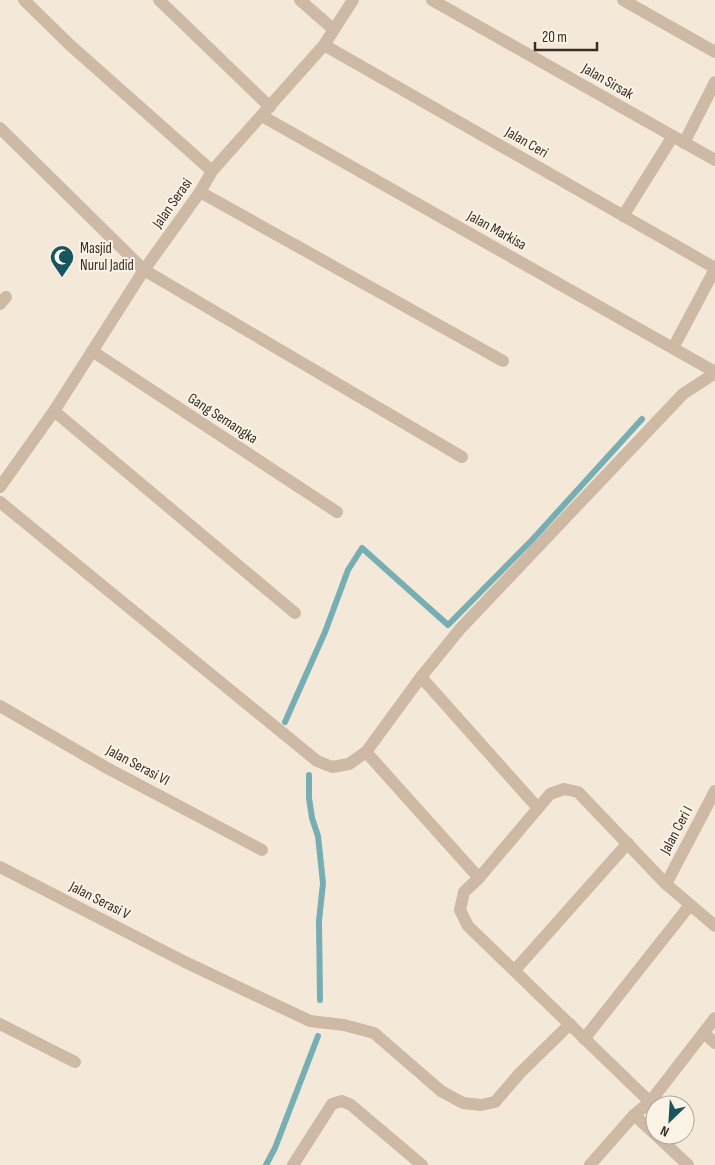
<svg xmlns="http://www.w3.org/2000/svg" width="715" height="1165" viewBox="0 0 715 1165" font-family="'Sofia Sans Condensed',sans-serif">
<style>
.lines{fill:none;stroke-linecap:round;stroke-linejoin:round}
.stream{stroke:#76aeb4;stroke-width:6}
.minor{stroke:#cdb9a4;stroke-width:12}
.labels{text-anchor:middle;stroke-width:4;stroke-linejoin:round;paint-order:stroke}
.street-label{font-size:15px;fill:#382d27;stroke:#fbf3e6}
.poi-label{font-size:15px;fill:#382d27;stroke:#fbf3e6;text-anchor:start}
</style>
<rect width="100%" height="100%" fill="#f4e9d9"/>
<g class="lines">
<g class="stream">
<path d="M285,722l40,-90 23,-62 14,-22 86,77 84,-85 110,-121"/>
<path d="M309,775v23l3,20 6,18 5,47 -4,38 1,79"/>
<path d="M266,1165l9,-17 43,-112"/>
</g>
<g class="minor">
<path d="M24,0l46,45 142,126"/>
<path d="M159,0l111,107"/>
<path d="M300,0l33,29"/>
<path d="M432,0l283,160"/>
<path d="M623,0l92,52"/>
<path d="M324,45l391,223"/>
<path d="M262,116l453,256"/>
<path d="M0,128l144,142 318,187"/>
<path d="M684,143l31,-61"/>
<path d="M200,192l303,169"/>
<path d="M623,216l50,-80"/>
<path d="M0,304l6,-7"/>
<path d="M673,348l42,-79"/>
<path d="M92,351l245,161"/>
<path d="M54,411l241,202"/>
<path d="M0,487l54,-76 90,-141 56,-78 12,-21 112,-126 29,-45"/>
<path d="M0,502l317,259 15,6 17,-3 17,-12 55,-75 39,-48 223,-235 32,-21"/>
<path d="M421,677l116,130"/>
<path d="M0,706l107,62 155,82"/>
<path d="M366,752l113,126"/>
<path d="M0,867l185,95 125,59 34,4 30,8 67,58 22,12 18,2 14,-3 25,-29 50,-49"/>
<path d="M666,884l49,-93"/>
<path d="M515,970l113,-127"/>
<path d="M0,1024l75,38"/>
<path d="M704,1033l11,10"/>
<path d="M584,1039l106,-134"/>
<path d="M650,1102l-182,-176 -8,-16 4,-18 15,-14 71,-84 14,-5 14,3 88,92 49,42"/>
<path d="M634,1115l21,19"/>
<path d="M656,1135l32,30"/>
<path d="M293,1165l39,-61 10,-3 9,4 71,60"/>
<path d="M590,1165l44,-50 16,-13 65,-84"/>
</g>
</g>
<defs>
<g id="mosque-pin" transform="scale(1.25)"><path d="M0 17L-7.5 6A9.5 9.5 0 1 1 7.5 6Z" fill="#18555d" stroke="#fbf3e6"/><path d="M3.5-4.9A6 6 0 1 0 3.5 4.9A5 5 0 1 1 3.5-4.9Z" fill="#fff"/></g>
</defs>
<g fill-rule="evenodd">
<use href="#mosque-pin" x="62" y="257"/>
</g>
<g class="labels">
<g class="street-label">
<text transform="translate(608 81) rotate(30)" y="5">Jalan Sirsak</text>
<text transform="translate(527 142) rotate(30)" y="5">Jalan Ceri</text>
<text transform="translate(172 203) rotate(-55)" y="5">Jalan Serasi</text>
<text transform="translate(497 230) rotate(29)" y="5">Jalan Markisa</text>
<text transform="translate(223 418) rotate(33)" y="5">Gang Semangka</text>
<text transform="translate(138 765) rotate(28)" y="5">Jalan Serasi VI</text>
<text transform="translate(676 830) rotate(-62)" y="5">Jalan Ceri I</text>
<text transform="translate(100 900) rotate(27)" y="5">Jalan Serasi V</text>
</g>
<g class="poi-label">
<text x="80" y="253">Masjid<tspan x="80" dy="17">Nurul Jadid</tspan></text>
</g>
</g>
<g transform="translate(670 1120) rotate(205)"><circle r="24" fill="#fbf3e6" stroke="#ada49a"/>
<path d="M0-4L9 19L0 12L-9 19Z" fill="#18555d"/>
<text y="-8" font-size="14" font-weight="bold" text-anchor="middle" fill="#382d27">N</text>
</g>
<path d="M535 42v8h62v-8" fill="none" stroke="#382d27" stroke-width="2.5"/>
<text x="542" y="42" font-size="15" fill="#382d27" stroke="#fbf3e6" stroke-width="4" paint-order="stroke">20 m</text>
</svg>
